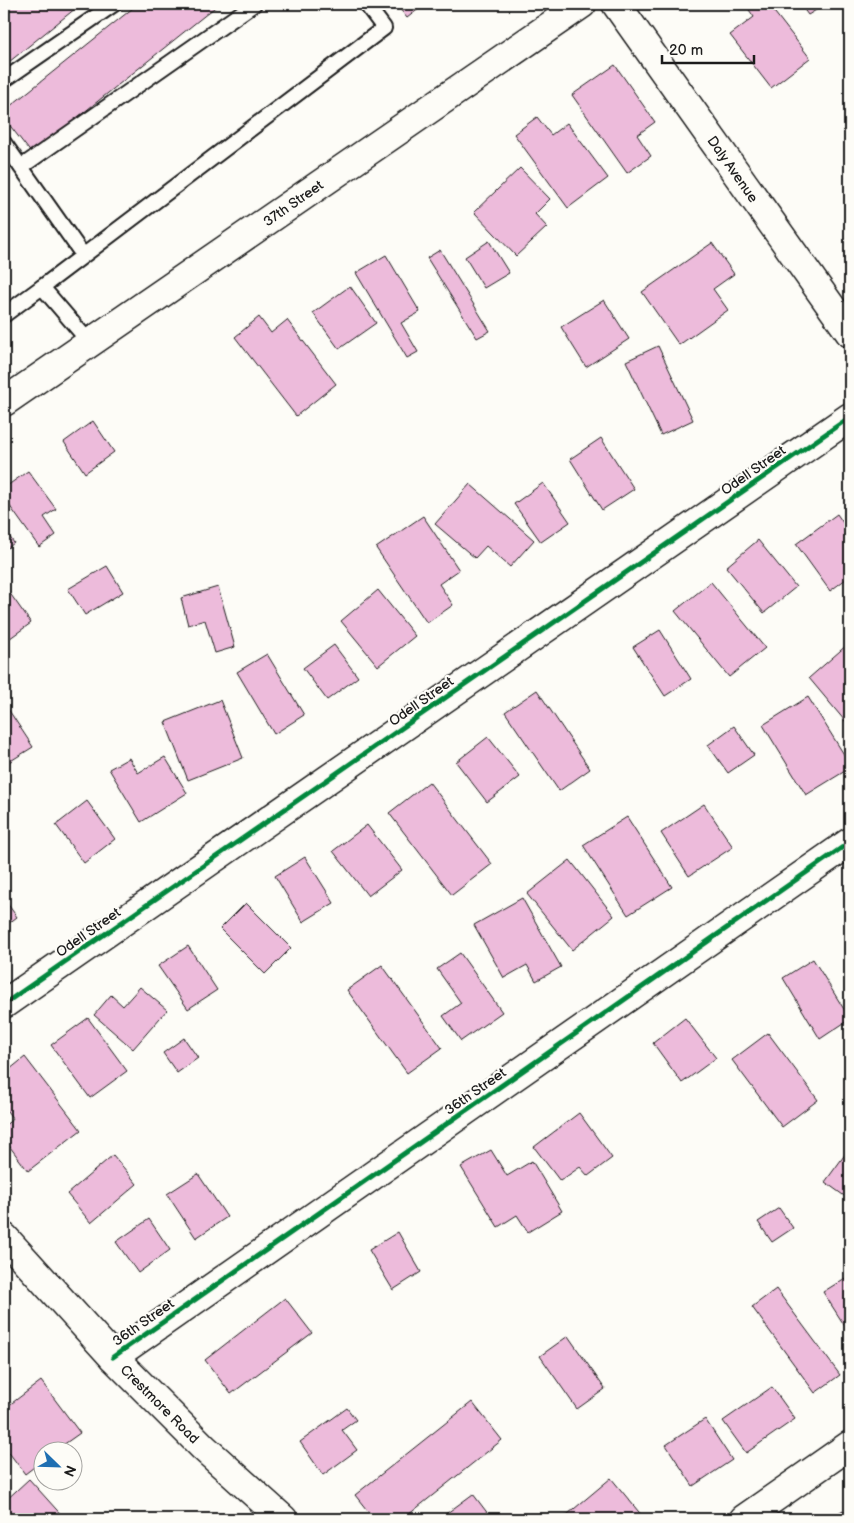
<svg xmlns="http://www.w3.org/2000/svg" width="854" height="1523" viewBox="0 0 854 1523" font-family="'Balsamiq Sans',sans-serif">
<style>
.building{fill:#edbbdb;stroke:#1c1c1c}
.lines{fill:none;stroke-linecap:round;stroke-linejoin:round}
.service-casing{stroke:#1c1c1c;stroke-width:18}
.minor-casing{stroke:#1c1c1c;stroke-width:31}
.service{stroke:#fdfcf7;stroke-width:14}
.minor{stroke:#fdfcf7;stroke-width:28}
.cycleway-casing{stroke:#fdfcf7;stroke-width:8}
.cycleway{stroke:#00873e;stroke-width:5}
.labels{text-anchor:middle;stroke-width:4.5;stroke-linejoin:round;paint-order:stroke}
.street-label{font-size:14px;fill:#1c1c1c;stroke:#fdfcf7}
</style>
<rect width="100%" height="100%" fill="#fdfcf7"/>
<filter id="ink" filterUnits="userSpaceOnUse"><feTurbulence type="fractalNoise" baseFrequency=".02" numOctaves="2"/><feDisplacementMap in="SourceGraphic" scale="10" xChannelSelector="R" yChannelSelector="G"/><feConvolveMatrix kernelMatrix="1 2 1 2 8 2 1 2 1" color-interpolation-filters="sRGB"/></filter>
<g filter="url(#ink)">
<g class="building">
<path d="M4,4h77l-77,62z"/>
<path d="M138,4h81l-187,150 -28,-36v-7z"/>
<path d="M396,4h29l-18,14z"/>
<path d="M745,4h23l42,54 -39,30 -41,-53 24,-18z"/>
<path d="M800,4h26l-18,11z"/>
<path d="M615,65l40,57 -18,13 14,21 -24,17 -55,-78z"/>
<path d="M537,117l14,18 16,-12 41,55 -40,30 -54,-74z"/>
<path d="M520,168l30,31 -15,15 12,13 -31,29 -42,-44z"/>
<path d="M489,241l20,32 -25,15 -19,-31z"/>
<path d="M712,243l22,31 -21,15 15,21 -49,35 -37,-53z"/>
<path d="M440,250l50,81 -13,7 -50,-80z"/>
<path d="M386,255l34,57 -19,11 17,29 -11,6 -51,-85z"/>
<path d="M350,286l26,37 -37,26 -26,-36z"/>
<path d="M604,300l25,39 -43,28 -25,-40z"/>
<path d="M259,317l12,16 16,-13 49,64 -40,32 -61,-79z"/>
<path d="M658,346l35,74 -32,15 -35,-74z"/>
<path d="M93,421l21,31 -29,21 -21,-31z"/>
<path d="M601,438l33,51 -32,21 -32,-51z"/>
<path d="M28,471l28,38 -12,8 12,18 -17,12 -35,-49v-10z"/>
<path d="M543,483l27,39 -29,20 -27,-38z"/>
<path d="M470,484l64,56 -24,27 -24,-21 -11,12 -40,-34z"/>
<path d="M837,514l13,19v43l-20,15 -34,-47z"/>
<path d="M423,516l36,54 -20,14 14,21 -26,18 -51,-75z"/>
<path d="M4,529l10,14 -10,8z"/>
<path d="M758,540l38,47 -32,26 -38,-46z"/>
<path d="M107,566l16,26 -38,23 -17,-26z"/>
<path d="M711,582l54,66 -36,29 -54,-66z"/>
<path d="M4,585l27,38 -25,18 -2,-4z"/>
<path d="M218,587l17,60 -20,6 -10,-33 -17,5 -7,-27z"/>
<path d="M378,590l37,46 -37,30 -37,-45z"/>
<path d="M660,630l31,49 -26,17 -32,-49z"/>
<path d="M848,644l2,2v81l-41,-49z"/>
<path d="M334,645l24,32 -31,23 -24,-32z"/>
<path d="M267,654l37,61 -30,19 -37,-62z"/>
<path d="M537,690l53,79 -31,22 -54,-79z"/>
<path d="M808,697l42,67v4l-44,27 -43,-70z"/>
<path d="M220,700l23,58 -55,22 -23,-58z"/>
<path d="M8,709l25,38 -24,15 -5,-8v-43z"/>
<path d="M734,726l20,29 -26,18 -20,-28z"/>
<path d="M488,737l32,40 -33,25 -31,-40z"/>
<path d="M165,757l22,36 -46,29 -32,-53 20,-11 9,15z"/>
<path d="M429,782l63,82 -40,31 -63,-82z"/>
<path d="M87,801l28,38 -31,24 -28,-38z"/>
<path d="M704,804l29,43 -44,29 -28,-43z"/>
<path d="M627,817l45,70 -44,28 -45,-70z"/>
<path d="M367,825l35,45 -34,26 -35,-45z"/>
<path d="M305,857l29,46 -31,19 -28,-46z"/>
<path d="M570,860l44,56 -42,34 -45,-56z"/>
<path d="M522,898l39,69 -25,14 -9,-16 -23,13 -30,-53z"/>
<path d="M4,899l13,18 -13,10z"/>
<path d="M246,903l45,45 -26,26 -45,-45z"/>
<path d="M188,946l29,44 -29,19 -30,-43z"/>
<path d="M460,953l42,59 -41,29 -18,-25 18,-13 -24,-34z"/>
<path d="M813,959l37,60 -30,20 -37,-61z"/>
<path d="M382,965l60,83 -35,25 -60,-83z"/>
<path d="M140,987l27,23 -34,39 -39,-34 17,-20 12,11z"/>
<path d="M88,1018l39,53 -37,27 -39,-53z"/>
<path d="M685,1018l31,40 -34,25 -29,-40z"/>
<path d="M768,1033l50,67 -36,27 -50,-67z"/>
<path d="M184,1038l14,20 -21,15 -14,-20z"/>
<path d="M25,1057l56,73 -53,41 -24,-32v-13l9,-7 -9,-12v-33z"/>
<path d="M579,1113l33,45 -24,18 -8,-9 -20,14 -26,-34z"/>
<path d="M849,1149l1,1v50l-25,-18z"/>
<path d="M491,1150l16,26 25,-15 30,50 -34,21 -11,-17 -19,12 -37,-60z"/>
<path d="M113,1155l24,29 -46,39 -24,-29z"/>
<path d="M198,1174l29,43 -31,21 -29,-44z"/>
<path d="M779,1208l14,20 -21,14 -14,-20z"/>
<path d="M149,1219l21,31 -32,23 -22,-31z"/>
<path d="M398,1232l23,40 -28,18 -24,-40z"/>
<path d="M850,1275v59l-27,-42z"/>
<path d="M776,1289l64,86 -25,18 -63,-86z"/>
<path d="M285,1298l27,35 -81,61 -26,-34z"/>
<path d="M568,1336l37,53 -28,20 -37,-53z"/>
<path d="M41,1381l39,52 -24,17h-14v11l-17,13 -21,-28v-37z"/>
<path d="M772,1387l23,32 -49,34 -23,-32z"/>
<path d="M472,1402l30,38 -99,79h-29l-19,-24z"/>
<path d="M347,1408l9,12 -14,10 15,20 -34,25 -23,-33z"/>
<path d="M705,1419l27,41 -39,26 -27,-41z"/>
<path d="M611,1478l32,39 -2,2h-79z"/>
<path d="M29,1479l36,40h-61v-17z"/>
<path d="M473,1494l19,25h-53z"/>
<path d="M843,1510l7,9h-21z"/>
</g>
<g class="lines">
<g class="service-casing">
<g id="service">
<path d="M4,80l110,-76"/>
<path d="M4,143l79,112"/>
<path d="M21,167l233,-163"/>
<path d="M42,287l342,-259 -18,-24"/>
<path d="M4,315l38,-28 48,56"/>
</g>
</g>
<g class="minor-casing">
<g id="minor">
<path d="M616,4l234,329"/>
<path d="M4,402l578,-398"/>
<path d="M4,1004l846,-587"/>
<path d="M4,1237l109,120 91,91 79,71"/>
<path d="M113,1357l737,-515"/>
<path d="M744,1519l106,-74"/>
</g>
</g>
<use href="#service" class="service"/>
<use href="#minor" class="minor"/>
<g class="cycleway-casing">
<g id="cycleway">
<path d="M4,1004l846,-587"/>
<path d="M113,1357l737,-515"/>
</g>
</g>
<use href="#cycleway" class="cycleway"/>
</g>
</g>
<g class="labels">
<g class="street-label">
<text transform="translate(733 169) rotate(55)" y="5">Daly Avenue</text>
<text transform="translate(293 203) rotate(-35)" y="5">37th Street</text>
<text transform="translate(753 470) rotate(-35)" y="5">Odell Street</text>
<text transform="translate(421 701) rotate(-35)" y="5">Odell Street</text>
<text transform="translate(88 932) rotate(-35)" y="5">Odell Street</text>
<text transform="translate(475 1091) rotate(-35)" y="5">36th Street</text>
<text transform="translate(143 1322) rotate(-35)" y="5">36th Street</text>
<text transform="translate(160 1404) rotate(45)" y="5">Crestmore Road</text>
</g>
</g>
<rect width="854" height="1523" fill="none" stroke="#fdfcf7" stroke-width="20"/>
<rect x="10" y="10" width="834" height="1503" fill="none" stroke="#1c1c1c" stroke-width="2" filter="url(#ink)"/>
<g transform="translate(58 1466) rotate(113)"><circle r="24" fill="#fdfcf7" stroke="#a3a29f"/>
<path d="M0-4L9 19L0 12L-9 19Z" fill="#1f6fb2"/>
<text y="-8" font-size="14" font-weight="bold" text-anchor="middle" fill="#1c1c1c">N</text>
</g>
<path d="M662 55v8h92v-8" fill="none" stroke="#1c1c1c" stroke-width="2.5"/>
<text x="669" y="55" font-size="15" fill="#1c1c1c" stroke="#fdfcf7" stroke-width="4" paint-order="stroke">20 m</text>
</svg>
